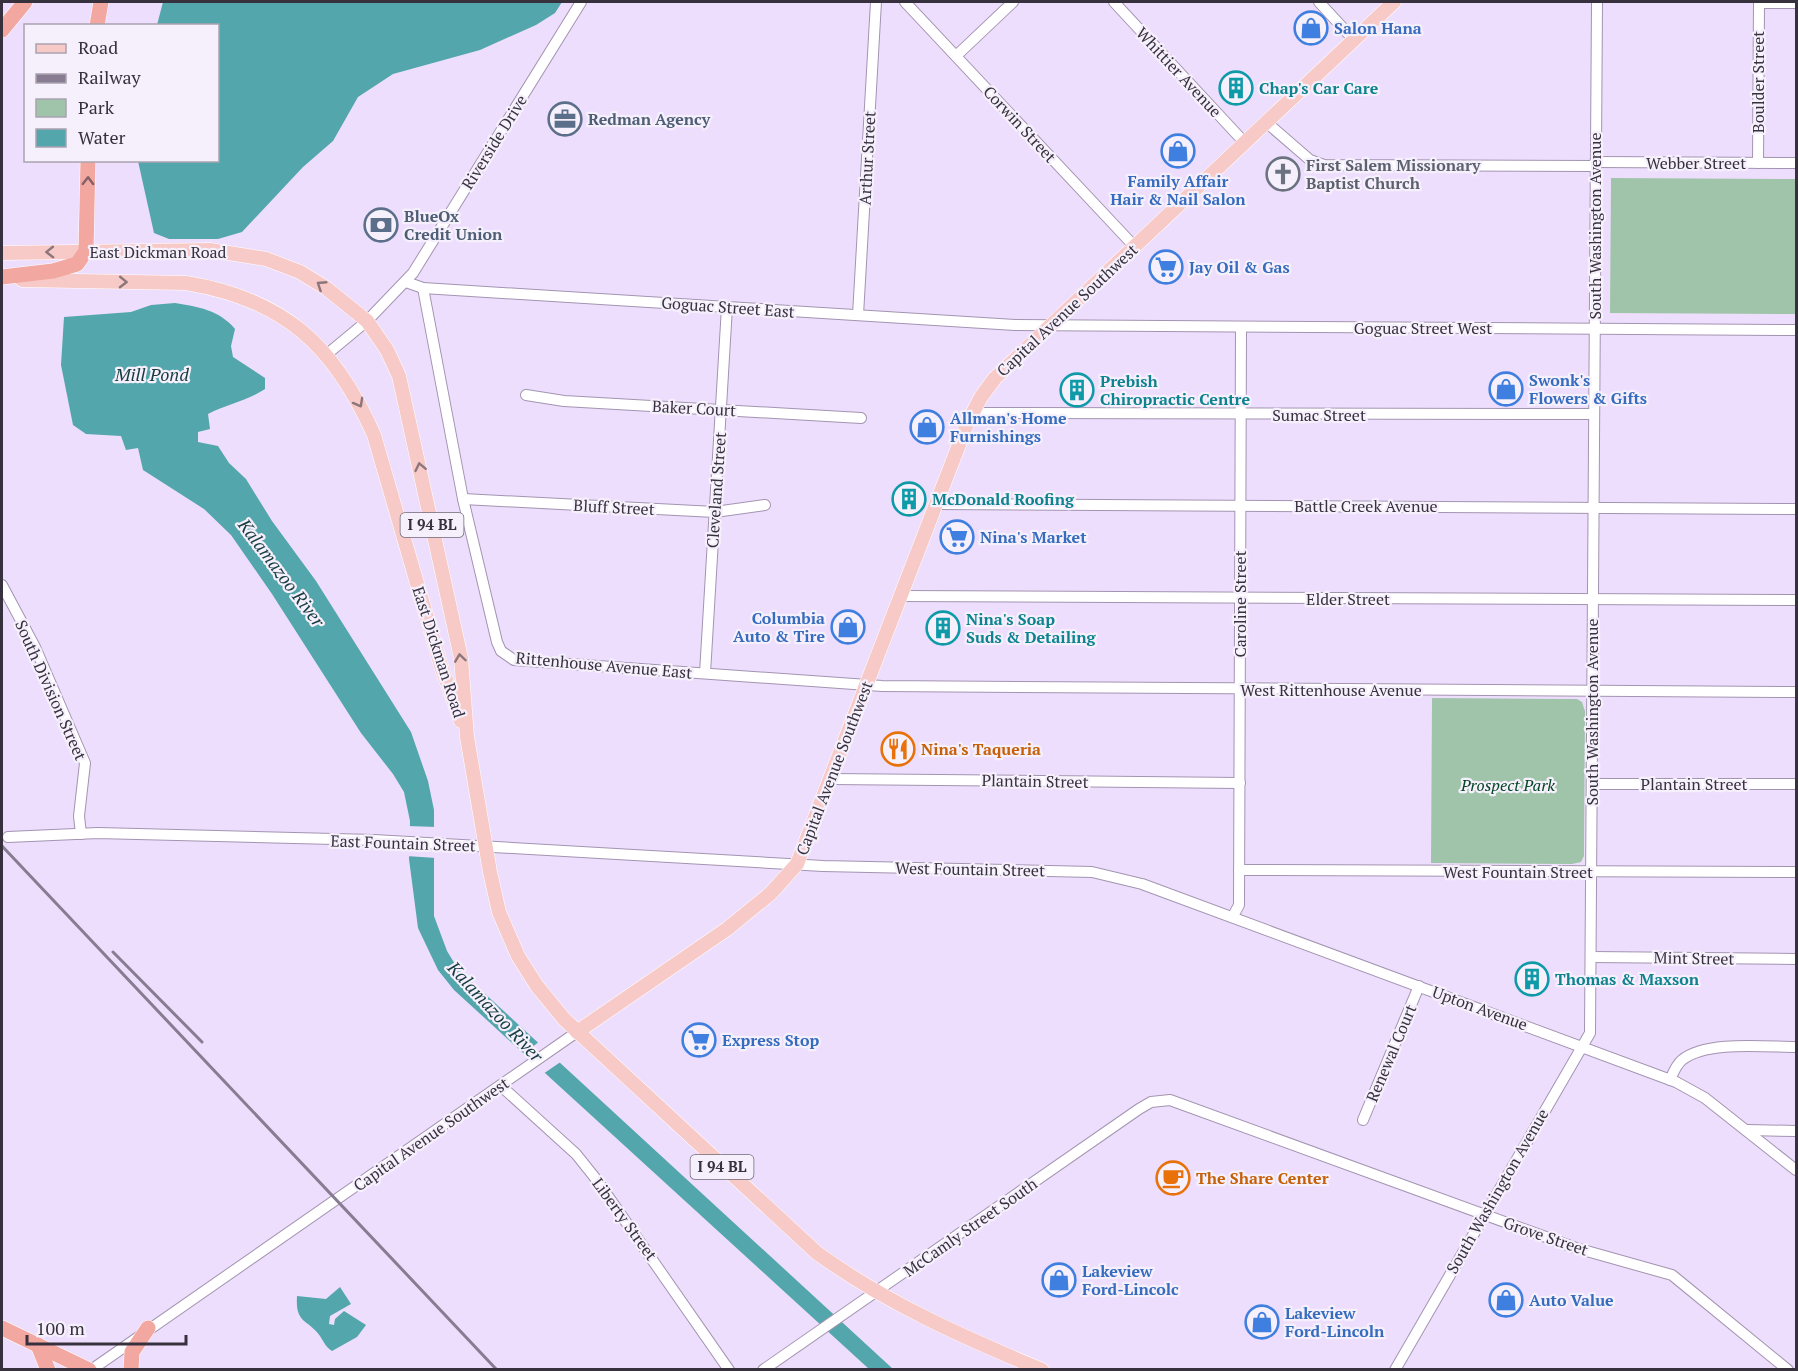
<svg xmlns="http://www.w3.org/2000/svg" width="1798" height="1371" viewBox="0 0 1798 1371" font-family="'PT Serif',serif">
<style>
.green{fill:#a0c4a9}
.water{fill:#53a6ab}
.pier{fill:#eedefd}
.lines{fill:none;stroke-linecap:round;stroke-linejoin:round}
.minor-casing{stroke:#a394b1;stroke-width:12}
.major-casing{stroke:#fff;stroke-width:15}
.highway-casing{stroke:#fff;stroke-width:16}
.minor{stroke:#fff;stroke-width:10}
.major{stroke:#f7cac7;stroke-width:14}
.highway{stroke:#f2a7a1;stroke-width:15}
.rail{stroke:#877c91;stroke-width:3}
.oneway{stroke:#826065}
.oneway2{stroke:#8d767b}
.labels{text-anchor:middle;stroke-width:4.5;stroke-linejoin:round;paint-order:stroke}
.shield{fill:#f6effc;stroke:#706a76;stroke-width:1.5}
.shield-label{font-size:15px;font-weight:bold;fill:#37313d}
.shop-label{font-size:16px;font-weight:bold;fill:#366cbe;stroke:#f6effc;text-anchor:start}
.street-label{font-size:16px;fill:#37313d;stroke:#f6effc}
.culture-label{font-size:16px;font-weight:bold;fill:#0d838f;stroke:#f6effc;text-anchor:start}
.service-label{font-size:16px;font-weight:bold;fill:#4e5e75;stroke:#f6effc;text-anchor:start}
.worship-label{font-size:16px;font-weight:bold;fill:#5b616d;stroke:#f6effc;text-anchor:start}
.food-label{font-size:16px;font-weight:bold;fill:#c56008;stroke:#f6effc;text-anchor:start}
.park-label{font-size:16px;font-style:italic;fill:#024622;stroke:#f6effc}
.water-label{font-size:18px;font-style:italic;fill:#153d40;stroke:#f6effc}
</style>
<rect width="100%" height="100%" fill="#eedefd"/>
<g class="green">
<path d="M1611,178l185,1v135l-186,-1z"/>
<path d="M1432,698l145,1 5,3 3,9 -1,145 -3,6 -9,2 -141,-1z"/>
</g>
<g class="water">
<path d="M163,2h399l-7,11 -19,12 -56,25 -87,24 -35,23 -25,44 -30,26 -61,65 -24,7h-49l-15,-6 -16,-72 80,-1v-134l-61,-1z"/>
<path d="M175,303c24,4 44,7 60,26l-4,17 2,11 32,21v11c-18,12 -38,15 -57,25l2,15 -12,3v10l20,4 11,17 17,16 26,42 44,60 95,151 17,49 6,29v106l13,35 11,18 435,400h-24l-415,-379 -16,-20 -20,-42 -9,-69 1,-38 -6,-29 -11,-18 -32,-41 -89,-139 -41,-59 -27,-26 -61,-39 -5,-22 -12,2 -5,-14 -35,-2 -13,-9 -12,-60 3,-48 67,-5 20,-7z"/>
<path d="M340,1287l11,17 -21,12 -1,8 5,1 1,-6 9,-8 22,14 -9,12 -25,14c-7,-5 -8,-9 -12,-15 -12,-17 -25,-12 -23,-40l29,3z"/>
</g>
<g class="pier">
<path d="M407,826l30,1 -1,31 -30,-2z"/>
<path d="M540,1041l22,20 -19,13 -21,-19z"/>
</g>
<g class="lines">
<g class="minor-casing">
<g id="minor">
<path d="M905,2l229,244"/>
<path d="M1114,2l130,140"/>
<path d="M1319,2l35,38"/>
<path d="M1759,3h37"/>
<path d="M956,56l57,-54"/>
<path d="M1266,122l44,38 14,5 271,1"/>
<path d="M1595,162l201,1"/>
<path d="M1758,163l1,-161"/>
<path d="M406,282l17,6 592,37 781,5"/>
<path d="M423,288l40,211 34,143 4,9 13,9 368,26 914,6"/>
<path d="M858,315l18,-313"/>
<path d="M326,355l41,-34 46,-48 168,-271"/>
<path d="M526,395l38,6 297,17"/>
<path d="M972,413l622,1"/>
<path d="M463,499l252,13 50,-7"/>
<path d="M936,504l860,5"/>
<path d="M2,585l33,62 50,116 -6,53 2,18"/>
<path d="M900,596l896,4"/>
<path d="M705,673l22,-366"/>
<path d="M831,779l409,4"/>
<path d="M1592,784h204"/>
<path d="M8,837l90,-4 276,7 449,26 269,6 50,12 534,198 29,16 91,72"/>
<path d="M1239,870l557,2"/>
<path d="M1233,916l6,-11 2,-578"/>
<path d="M1591,957l205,2"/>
<path d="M1670,1080c3,-7 6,-15 12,-20 24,-20 85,-13 114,-13"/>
<path d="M501,1086l75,68 20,25 133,191"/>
<path d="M1363,1120l56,-134"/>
<path d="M1748,1130l48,1"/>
<path d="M91,1370l486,-338"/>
<path d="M763,1370l376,-261 12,-7 19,-2 406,148 96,27 116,95"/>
<path d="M1395,1370l195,-337 7,-1031"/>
</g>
</g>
<g class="major-casing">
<g id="major">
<path d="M2,253l208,-3 56,9 34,13 26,16 41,33 20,29 12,26 62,282 6,79 23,135 9,40 19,44 19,30 27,33 253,234c69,50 146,84 225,117"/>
<path d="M22,280l164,3c98,16 148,62 188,152l67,231 20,55"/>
<path d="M577,1032l150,-103 44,-36 26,-29 170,-440 14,-27 14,-19 399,-376"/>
</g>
</g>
<g class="highway-casing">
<g id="highway">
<path d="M97,26l4,-24"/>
<path d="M2,30l23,-28"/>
<path d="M2,277l51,-6 24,-7 9,-13 2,-91"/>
<path d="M2,1328l87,42"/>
<path d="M38,1345l10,25"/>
<path d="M131,1370l1,-18 16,-24"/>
</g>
</g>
<use href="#minor" class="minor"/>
<use href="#major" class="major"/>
<use href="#highway" class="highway"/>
<g class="rail">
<path d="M2,846l495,524"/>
<path d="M113,952l89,90"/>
</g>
</g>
<defs><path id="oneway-chevron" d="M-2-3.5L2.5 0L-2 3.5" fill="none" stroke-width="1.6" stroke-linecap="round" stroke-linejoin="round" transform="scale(1.5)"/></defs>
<use class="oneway" href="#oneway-chevron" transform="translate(88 181) rotate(-89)"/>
<g class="oneway2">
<use href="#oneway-chevron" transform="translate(50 252) rotate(179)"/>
<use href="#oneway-chevron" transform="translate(123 282) rotate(1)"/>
<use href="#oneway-chevron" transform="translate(321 285) rotate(-147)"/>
<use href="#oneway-chevron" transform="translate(359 403) rotate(61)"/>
<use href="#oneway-chevron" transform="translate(420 467) rotate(-102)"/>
<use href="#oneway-chevron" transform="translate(460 658) rotate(-98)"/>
</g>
<defs>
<g id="shop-ring" transform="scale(1.725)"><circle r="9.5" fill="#f6effc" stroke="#3f7fe0" stroke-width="1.5"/><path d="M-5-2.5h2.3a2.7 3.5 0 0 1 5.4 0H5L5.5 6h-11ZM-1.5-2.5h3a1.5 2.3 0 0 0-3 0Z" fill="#3f7fe0"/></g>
<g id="building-ring" transform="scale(1.725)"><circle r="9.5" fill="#f6effc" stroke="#0f9aa8" stroke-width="1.5"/><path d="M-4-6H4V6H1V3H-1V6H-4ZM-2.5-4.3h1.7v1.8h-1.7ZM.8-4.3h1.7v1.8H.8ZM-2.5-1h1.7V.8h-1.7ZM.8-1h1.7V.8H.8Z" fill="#0f9aa8"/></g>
<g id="office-ring" transform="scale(1.725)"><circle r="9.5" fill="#f6effc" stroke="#5c6f8a" stroke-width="1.5"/><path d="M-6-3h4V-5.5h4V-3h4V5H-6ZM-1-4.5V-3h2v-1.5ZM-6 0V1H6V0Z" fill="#5c6f8a"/></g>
<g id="church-ring" transform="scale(1.725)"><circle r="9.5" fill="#f6effc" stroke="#6b7280" stroke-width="1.5"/><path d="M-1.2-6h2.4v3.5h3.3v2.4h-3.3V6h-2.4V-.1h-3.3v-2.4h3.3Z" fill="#6b7280"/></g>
<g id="bank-ring" transform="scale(1.725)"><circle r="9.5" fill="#f6effc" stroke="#5c6f8a" stroke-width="1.5"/><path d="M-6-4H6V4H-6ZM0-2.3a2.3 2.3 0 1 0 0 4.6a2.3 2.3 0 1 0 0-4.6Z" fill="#5c6f8a"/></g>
<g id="supermarket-ring" transform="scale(1.725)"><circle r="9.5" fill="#f6effc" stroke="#3f7fe0" stroke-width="1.5"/><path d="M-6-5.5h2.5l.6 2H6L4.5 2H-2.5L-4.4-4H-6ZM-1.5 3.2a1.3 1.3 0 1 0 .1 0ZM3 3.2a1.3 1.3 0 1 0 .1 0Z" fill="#3f7fe0"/></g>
<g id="restaurant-ring" transform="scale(1.725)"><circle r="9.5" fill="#f6effc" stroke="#e8710a" stroke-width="1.5"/><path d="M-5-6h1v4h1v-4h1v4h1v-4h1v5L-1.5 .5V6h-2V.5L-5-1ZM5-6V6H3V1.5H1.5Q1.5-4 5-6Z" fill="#e8710a"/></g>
<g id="cafe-ring" transform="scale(1.725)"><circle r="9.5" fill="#f6effc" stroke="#e8710a" stroke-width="1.5"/><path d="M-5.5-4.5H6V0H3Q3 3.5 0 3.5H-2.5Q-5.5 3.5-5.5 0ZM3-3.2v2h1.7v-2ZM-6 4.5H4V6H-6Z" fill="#e8710a"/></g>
</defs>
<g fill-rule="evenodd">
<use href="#shop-ring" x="1311" y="28"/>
<use href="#building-ring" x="1236" y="88"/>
<use href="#office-ring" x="565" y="119"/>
<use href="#shop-ring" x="1178" y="151"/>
<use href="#church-ring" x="1283" y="174"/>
<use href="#bank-ring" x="381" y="225"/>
<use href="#supermarket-ring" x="1166" y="267"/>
<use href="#shop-ring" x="1506" y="389"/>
<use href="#building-ring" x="1077" y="390"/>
<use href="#shop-ring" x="927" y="427"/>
<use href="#building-ring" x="909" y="499"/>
<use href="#supermarket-ring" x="957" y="537"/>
<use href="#shop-ring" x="848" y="627"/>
<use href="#building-ring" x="943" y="628"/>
<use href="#restaurant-ring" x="898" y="749"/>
<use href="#building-ring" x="1532" y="979"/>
<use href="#supermarket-ring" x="699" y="1040"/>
<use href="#cafe-ring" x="1173" y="1178"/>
<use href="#shop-ring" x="1059" y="1280"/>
<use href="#shop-ring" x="1506" y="1300"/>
<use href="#shop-ring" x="1262" y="1322"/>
</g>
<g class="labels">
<g class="shield">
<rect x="400.5" y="513" width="63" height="24" rx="4.5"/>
<rect x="690.5" y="1155" width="63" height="24" rx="4.5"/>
</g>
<g class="shield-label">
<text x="432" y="530">I 94 BL</text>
<text x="722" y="1172">I 94 BL</text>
</g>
<g class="shop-label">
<text x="1334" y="34">Salon Hana</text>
<text x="1178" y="187" text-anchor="middle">Family Affair<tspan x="1178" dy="18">Hair &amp; Nail Salon</tspan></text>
<text x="1189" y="273">Jay Oil &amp; Gas</text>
<text x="1529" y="386">Swonk's<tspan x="1529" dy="18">Flowers &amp; Gifts</tspan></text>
<text x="950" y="424">Allman's Home<tspan x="950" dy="18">Furnishings</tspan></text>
<text x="980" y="543">Nina's Market</text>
<text x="825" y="624" text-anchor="end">Columbia<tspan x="825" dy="18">Auto &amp; Tire</tspan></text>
<text x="722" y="1046">Express Stop</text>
<text x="1082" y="1277">Lakeview<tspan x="1082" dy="18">Ford-Lincolc</tspan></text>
<text x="1529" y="1306">Auto Value</text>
<text x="1285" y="1319">Lakeview<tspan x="1285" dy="18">Ford-Lincoln</tspan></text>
</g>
<g class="street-label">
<text transform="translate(1179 72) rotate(47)" y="6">Whittier Avenue</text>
<text transform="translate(1758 82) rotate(-90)" y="6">Boulder Street</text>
<text transform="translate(1020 124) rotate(47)" y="6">Corwin Street</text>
<text transform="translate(494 142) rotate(-58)" y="6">Riverside Drive</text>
<text transform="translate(867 158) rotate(-87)" y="6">Arthur Street</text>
<text x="1696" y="169">Webber Street</text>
<text transform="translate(1595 226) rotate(-90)" y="6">South Washington Avenue</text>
<text x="158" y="258">East Dickman Road</text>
<text transform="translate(728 307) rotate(4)" y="6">Goguac Street East</text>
<text transform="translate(1067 310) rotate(-43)" y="6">Capital Avenue Southwest</text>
<text x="1423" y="334">Goguac Street West</text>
<text transform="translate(694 408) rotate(3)" y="6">Baker Court</text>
<text x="1319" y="421">Sumac Street</text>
<text transform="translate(716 490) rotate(-86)" y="6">Cleveland Street</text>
<text x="1366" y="512">Battle Creek Avenue</text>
<text transform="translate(614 507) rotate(3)" y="6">Bluff Street</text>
<text x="1348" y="605">Elder Street</text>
<text transform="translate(1240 604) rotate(-90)" y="6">Caroline Street</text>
<text transform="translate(439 652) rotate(72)" y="6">East Dickman Road</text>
<text transform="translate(604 665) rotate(5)" y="6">Rittenhouse Avenue East</text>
<text transform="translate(51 690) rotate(66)" y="6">South Division Street</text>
<text x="1331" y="696">West Rittenhouse Avenue</text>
<text transform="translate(1592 712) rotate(-90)" y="6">South Washington Avenue</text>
<text transform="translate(834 768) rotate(-69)" y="6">Capital Avenue Southwest</text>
<text transform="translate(1035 781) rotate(1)" y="6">Plantain Street</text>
<text x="1694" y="790">Plantain Street</text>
<text transform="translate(403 843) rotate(2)" y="6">East Fountain Street</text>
<text transform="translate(970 869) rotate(1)" y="6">West Fountain Street</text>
<text x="1518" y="878">West Fountain Street</text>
<text transform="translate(1694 958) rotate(1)" y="6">Mint Street</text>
<text transform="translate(1480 1008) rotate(20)" y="6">Upton Avenue</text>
<text transform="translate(1391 1053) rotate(-67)" y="6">Renewal Court</text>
<text transform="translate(431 1134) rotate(-35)" y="6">Capital Avenue Southwest</text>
<text transform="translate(1497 1191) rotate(-60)" y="6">South Washington Avenue</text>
<text transform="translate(625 1219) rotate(54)" y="6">Liberty Street</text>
<text transform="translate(970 1227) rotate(-35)" y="6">McCamly Street South</text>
<text transform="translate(1546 1236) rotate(19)" y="6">Grove Street</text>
</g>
<g class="culture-label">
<text x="1259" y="94">Chap's Car Care</text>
<text x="1100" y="387">Prebish<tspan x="1100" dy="18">Chiropractic Centre</tspan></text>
<text x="932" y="505">McDonald Roofing</text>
<text x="966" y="625">Nina's Soap<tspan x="966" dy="18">Suds &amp; Detailing</tspan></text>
<text x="1555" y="985">Thomas &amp; Maxson</text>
</g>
<g class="service-label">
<text x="588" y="125">Redman Agency</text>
<text x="404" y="222">BlueOx<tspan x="404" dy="18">Credit Union</tspan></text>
</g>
<g class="worship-label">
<text x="1306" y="171">First Salem Missionary<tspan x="1306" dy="18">Baptist Church</tspan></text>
</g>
<g class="food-label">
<text x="921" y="755">Nina's Taqueria</text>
<text x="1196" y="1184">The Share Center</text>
</g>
<g class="park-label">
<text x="1508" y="791">Prospect Park</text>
</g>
<g class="water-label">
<text x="152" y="381">Mill Pond</text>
<text transform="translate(281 573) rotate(53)" y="6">Kalamazoo River</text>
<text transform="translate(495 1012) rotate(47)" y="6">Kalamazoo River</text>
</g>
</g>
<rect width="1798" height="1371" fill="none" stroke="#37313d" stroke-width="6"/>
<rect x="24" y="24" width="195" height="138" fill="#f6effc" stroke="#aaa3b0" stroke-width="1.5"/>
<rect x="36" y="44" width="30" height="9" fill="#f7cac7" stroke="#aaa3b0" stroke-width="1.5"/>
<text x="78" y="54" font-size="18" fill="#37313d">Road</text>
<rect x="36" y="74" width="30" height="9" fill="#877c91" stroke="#aaa3b0" stroke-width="1.5"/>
<text x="78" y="84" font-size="18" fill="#37313d">Railway</text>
<rect x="36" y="99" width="30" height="18" fill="#a0c4a9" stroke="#aaa3b0" stroke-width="1.5"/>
<text x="78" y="114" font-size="18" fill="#37313d">Park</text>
<rect x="36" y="129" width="30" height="18" fill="#53a6ab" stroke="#aaa3b0" stroke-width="1.5"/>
<text x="78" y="144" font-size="18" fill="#37313d">Water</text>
<path d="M27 1335v9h159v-9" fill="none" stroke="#37313d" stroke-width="3"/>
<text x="36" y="1335" font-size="18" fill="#37313d" stroke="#f6effc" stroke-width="4.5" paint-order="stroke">100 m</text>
</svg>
